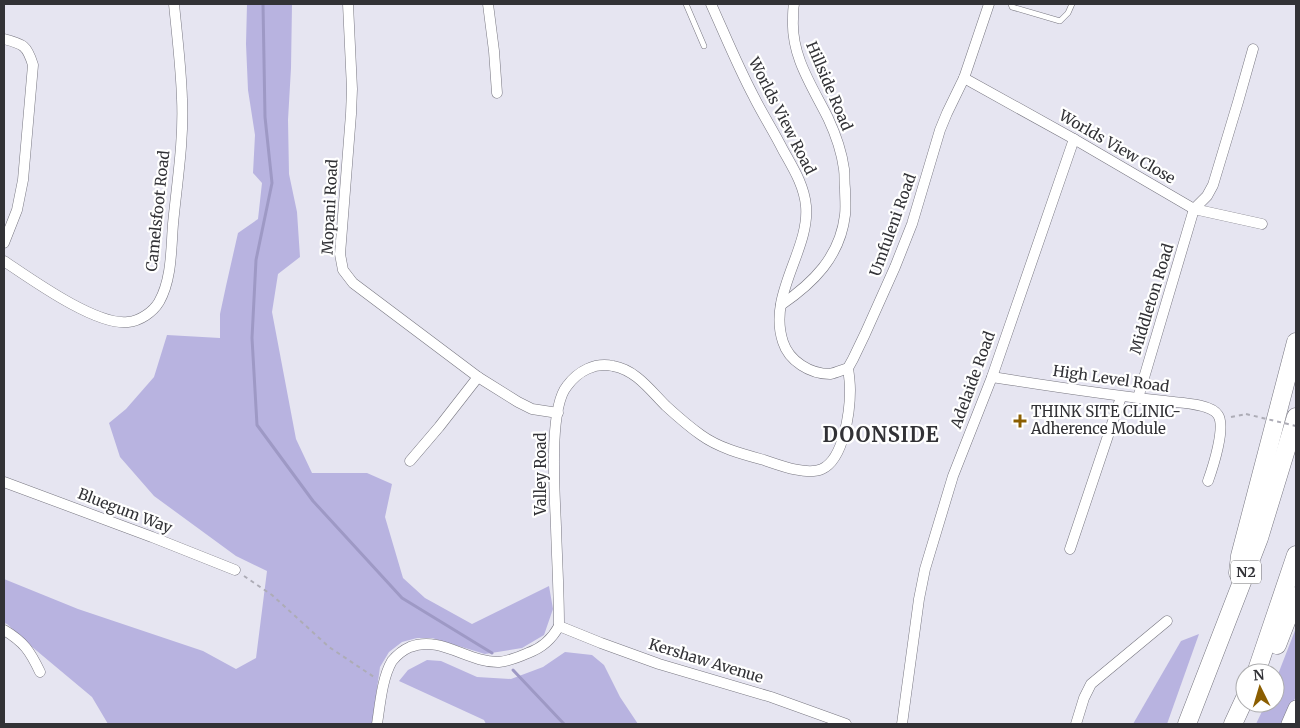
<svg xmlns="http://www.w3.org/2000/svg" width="1300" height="728" viewBox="0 0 1300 728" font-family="Merriweather,serif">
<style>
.forest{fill:#b8b3e0}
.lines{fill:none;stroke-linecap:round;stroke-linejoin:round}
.stream{stroke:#9e99c5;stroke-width:3}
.lane-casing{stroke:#787781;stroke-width:6}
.street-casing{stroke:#787781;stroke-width:11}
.primary-casing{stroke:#787781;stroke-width:16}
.highway-casing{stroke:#787781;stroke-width:19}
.path{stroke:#adacb6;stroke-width:2;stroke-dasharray:4 4;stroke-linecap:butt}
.lane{stroke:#fff;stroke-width:5}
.street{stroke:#fff;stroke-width:10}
.primary{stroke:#fff;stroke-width:15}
.highway{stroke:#fff;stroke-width:18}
.path-bridge{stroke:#adacb6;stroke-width:2;stroke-dasharray:4 4;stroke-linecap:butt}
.poi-dot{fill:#8b5e01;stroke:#fff;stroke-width:2}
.labels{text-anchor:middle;stroke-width:4.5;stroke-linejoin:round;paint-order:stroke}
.shield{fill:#fff;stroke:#707072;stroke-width:1}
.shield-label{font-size:14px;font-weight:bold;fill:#323236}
.street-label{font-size:15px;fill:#323236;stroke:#fff}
.poi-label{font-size:15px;fill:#323236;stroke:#fff;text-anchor:start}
.district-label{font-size:20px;font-weight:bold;letter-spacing:1px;fill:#323236;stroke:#fff}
</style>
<rect width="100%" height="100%" fill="#e6e5f1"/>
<g class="forest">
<path d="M247,4h45l-1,64 -3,52 1,54 8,38 3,45 -22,17 -6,38 24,127 16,34h55l25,11 -7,33 18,61 22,20 47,26 77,-38 4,23 -9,26 -22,13 -37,6 -53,-16h-15l-15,4 -13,10 -9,15 -8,57h-264l-16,-27 -61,-51 -24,-22 -3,-1v-44l74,30 125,42 33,18 20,-11 11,-87 -31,-15 -82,-60 -34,-39 -11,-34 17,-14 28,-32 13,-42 53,3v-24l6,-28 12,-53 20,-14 4,-36 -9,-10 2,-38 -7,-45 -2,-46z"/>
<path d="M1296,628v68l-12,28h-28l10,-21h9v-21z"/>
<path d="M1199,634l-32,90h-34l48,-83z"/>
<path d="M565,652l27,3 12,10 16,32 18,27h-152l-2,-4 -85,-39 9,-11 19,-10 14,1 36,16 34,2 32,-12z"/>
</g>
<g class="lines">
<g class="stream">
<path d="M263,4l2,113 7,66 -16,77 -4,78 5,87 56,76 89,97 90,55"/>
<path d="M513,670l51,54"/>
</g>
<g class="lane-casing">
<g id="lane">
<path d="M686,4l18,42"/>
<path d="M1011,4l1,3 48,14 8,-8 4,-9"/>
</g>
</g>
<g class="street-casing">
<g id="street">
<path d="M348,4l4,85 -1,25 -11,140 3,16 10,13 125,94 40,25 14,7 26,4"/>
<path d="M488,4l6,47 3,42"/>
<path d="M711,4c14,31 27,63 43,93 9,18 20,35 29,53 10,18 21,35 23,56 4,44 -39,89 -23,136 6,19 27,32 47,32 5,-1 12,-4 18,-6"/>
<path d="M4,39c19,5 23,6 29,26l-10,115 -6,30 -13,33"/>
<path d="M964,78l110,61 120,70 68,15"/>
<path d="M4,261c27,18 92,65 124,61 12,-1 25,-10 31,-20 13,-23 12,-53 14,-78 4,-42 11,-84 9,-125 -1,-32 -5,-64 -8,-95"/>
<path d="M781,305c32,-22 59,-48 64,-90 1,-8 0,-18 0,-26 -1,-7 0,-13 -1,-20 -2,-15 -9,-36 -16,-51 -16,-32 -37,-62 -35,-99 0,-5 0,-10 1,-15"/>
<path d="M992,377c57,9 115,18 173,24 13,2 46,2 53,14 8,12 -5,52 -10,66"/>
<path d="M1138,398l56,-189 13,-13 6,-11 25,-83 15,-53"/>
<path d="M410,461l29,-34 39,-50"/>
<path d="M4,482l148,55 83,33"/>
<path d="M1070,549l51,-152"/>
<path d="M559,626l42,17 58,21 112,33 75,27"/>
<path d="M4,630c20,12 26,21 36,42"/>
<path d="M377,724c3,-19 5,-46 15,-63 5,-6 11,-11 18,-14 31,-12 58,16 89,15 10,-1 20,-5 29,-9 14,-5 24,-14 31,-27 0,-33 -2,-66 -3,-99 -1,-31 -8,-118 11,-141 11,-15 28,-24 46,-20 23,4 37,24 53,40 11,10 22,20 35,29 18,13 41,19 63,25 15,5 43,16 58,9 22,-10 28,-58 28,-79 0,-7 -1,-15 -2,-22l5,-9 12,-25 30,-67 17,-43 28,-94 7,-17 17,-35 25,-74"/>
<path d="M902,724l17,-125 6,-30 28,-93 39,-99 82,-238"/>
<path d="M1076,724l8,-26 7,-14 76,-63"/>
</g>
</g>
<g class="primary-casing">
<path id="primary" d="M1289,724l7,-16"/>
</g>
<g class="highway-casing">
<g id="highway">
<path d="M1238,573l2,-17 56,-214"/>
<path d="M1277,645l19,-49"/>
<path d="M1256,673l40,-118"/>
<path d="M1187,724l72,-186 37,-121"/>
<path d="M1233,724l12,-26"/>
</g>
</g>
<g class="path">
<path d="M1231,417l15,-3"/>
<path d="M244,576l28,19 57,52 45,30"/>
</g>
<use href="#lane" class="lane"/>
<use href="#street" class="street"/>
<use href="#primary" class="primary"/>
<use href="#highway" class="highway"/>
<path class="path-bridge" d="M1246,414l50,12"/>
</g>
<path class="poi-dot" d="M1017.5 413.5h5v5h5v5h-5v5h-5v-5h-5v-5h5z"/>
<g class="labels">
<rect class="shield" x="1231" y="560.5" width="30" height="23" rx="4"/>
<g class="shield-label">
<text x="1246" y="577">N2</text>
</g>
<g class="street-label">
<text transform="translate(829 86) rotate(67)" y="5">Hillside Road</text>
<text transform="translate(782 116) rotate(63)" y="5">Worlds View Road</text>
<text transform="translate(1117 147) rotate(30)" y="5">Worlds View Close</text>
<text transform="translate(330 207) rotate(-87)" y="5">Mopani Road</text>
<text transform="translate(158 211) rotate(-84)" y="5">Camelsfoot Road</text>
<text transform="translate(893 225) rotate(-70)" y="5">Umfuleni Road</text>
<text transform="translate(1152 299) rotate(-73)" y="5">Middleton Road</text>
<text transform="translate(1111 379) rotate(8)" y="5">High Level Road</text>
<text transform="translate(973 380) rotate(-70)" y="5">Adelaide Road</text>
<text transform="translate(541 474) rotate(-90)" y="5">Valley Road</text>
<text transform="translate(125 511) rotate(21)" y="5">Bluegum Way</text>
<text transform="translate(706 661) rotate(17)" y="5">Kershaw Avenue</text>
</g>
<g class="poi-label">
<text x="1031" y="417">THINK SITE CLINIC-<tspan x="1031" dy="17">Adherence Module</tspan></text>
</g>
<g class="district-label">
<text x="881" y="442">DOONSIDE</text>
</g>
</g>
<rect width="1300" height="728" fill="none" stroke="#323236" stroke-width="10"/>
<g transform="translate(1260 688) rotate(355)"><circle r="24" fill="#ffffff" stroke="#adadaf"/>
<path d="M0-4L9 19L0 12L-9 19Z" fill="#8b5e01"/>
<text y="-8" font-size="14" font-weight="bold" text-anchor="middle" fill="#323236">N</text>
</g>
</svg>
